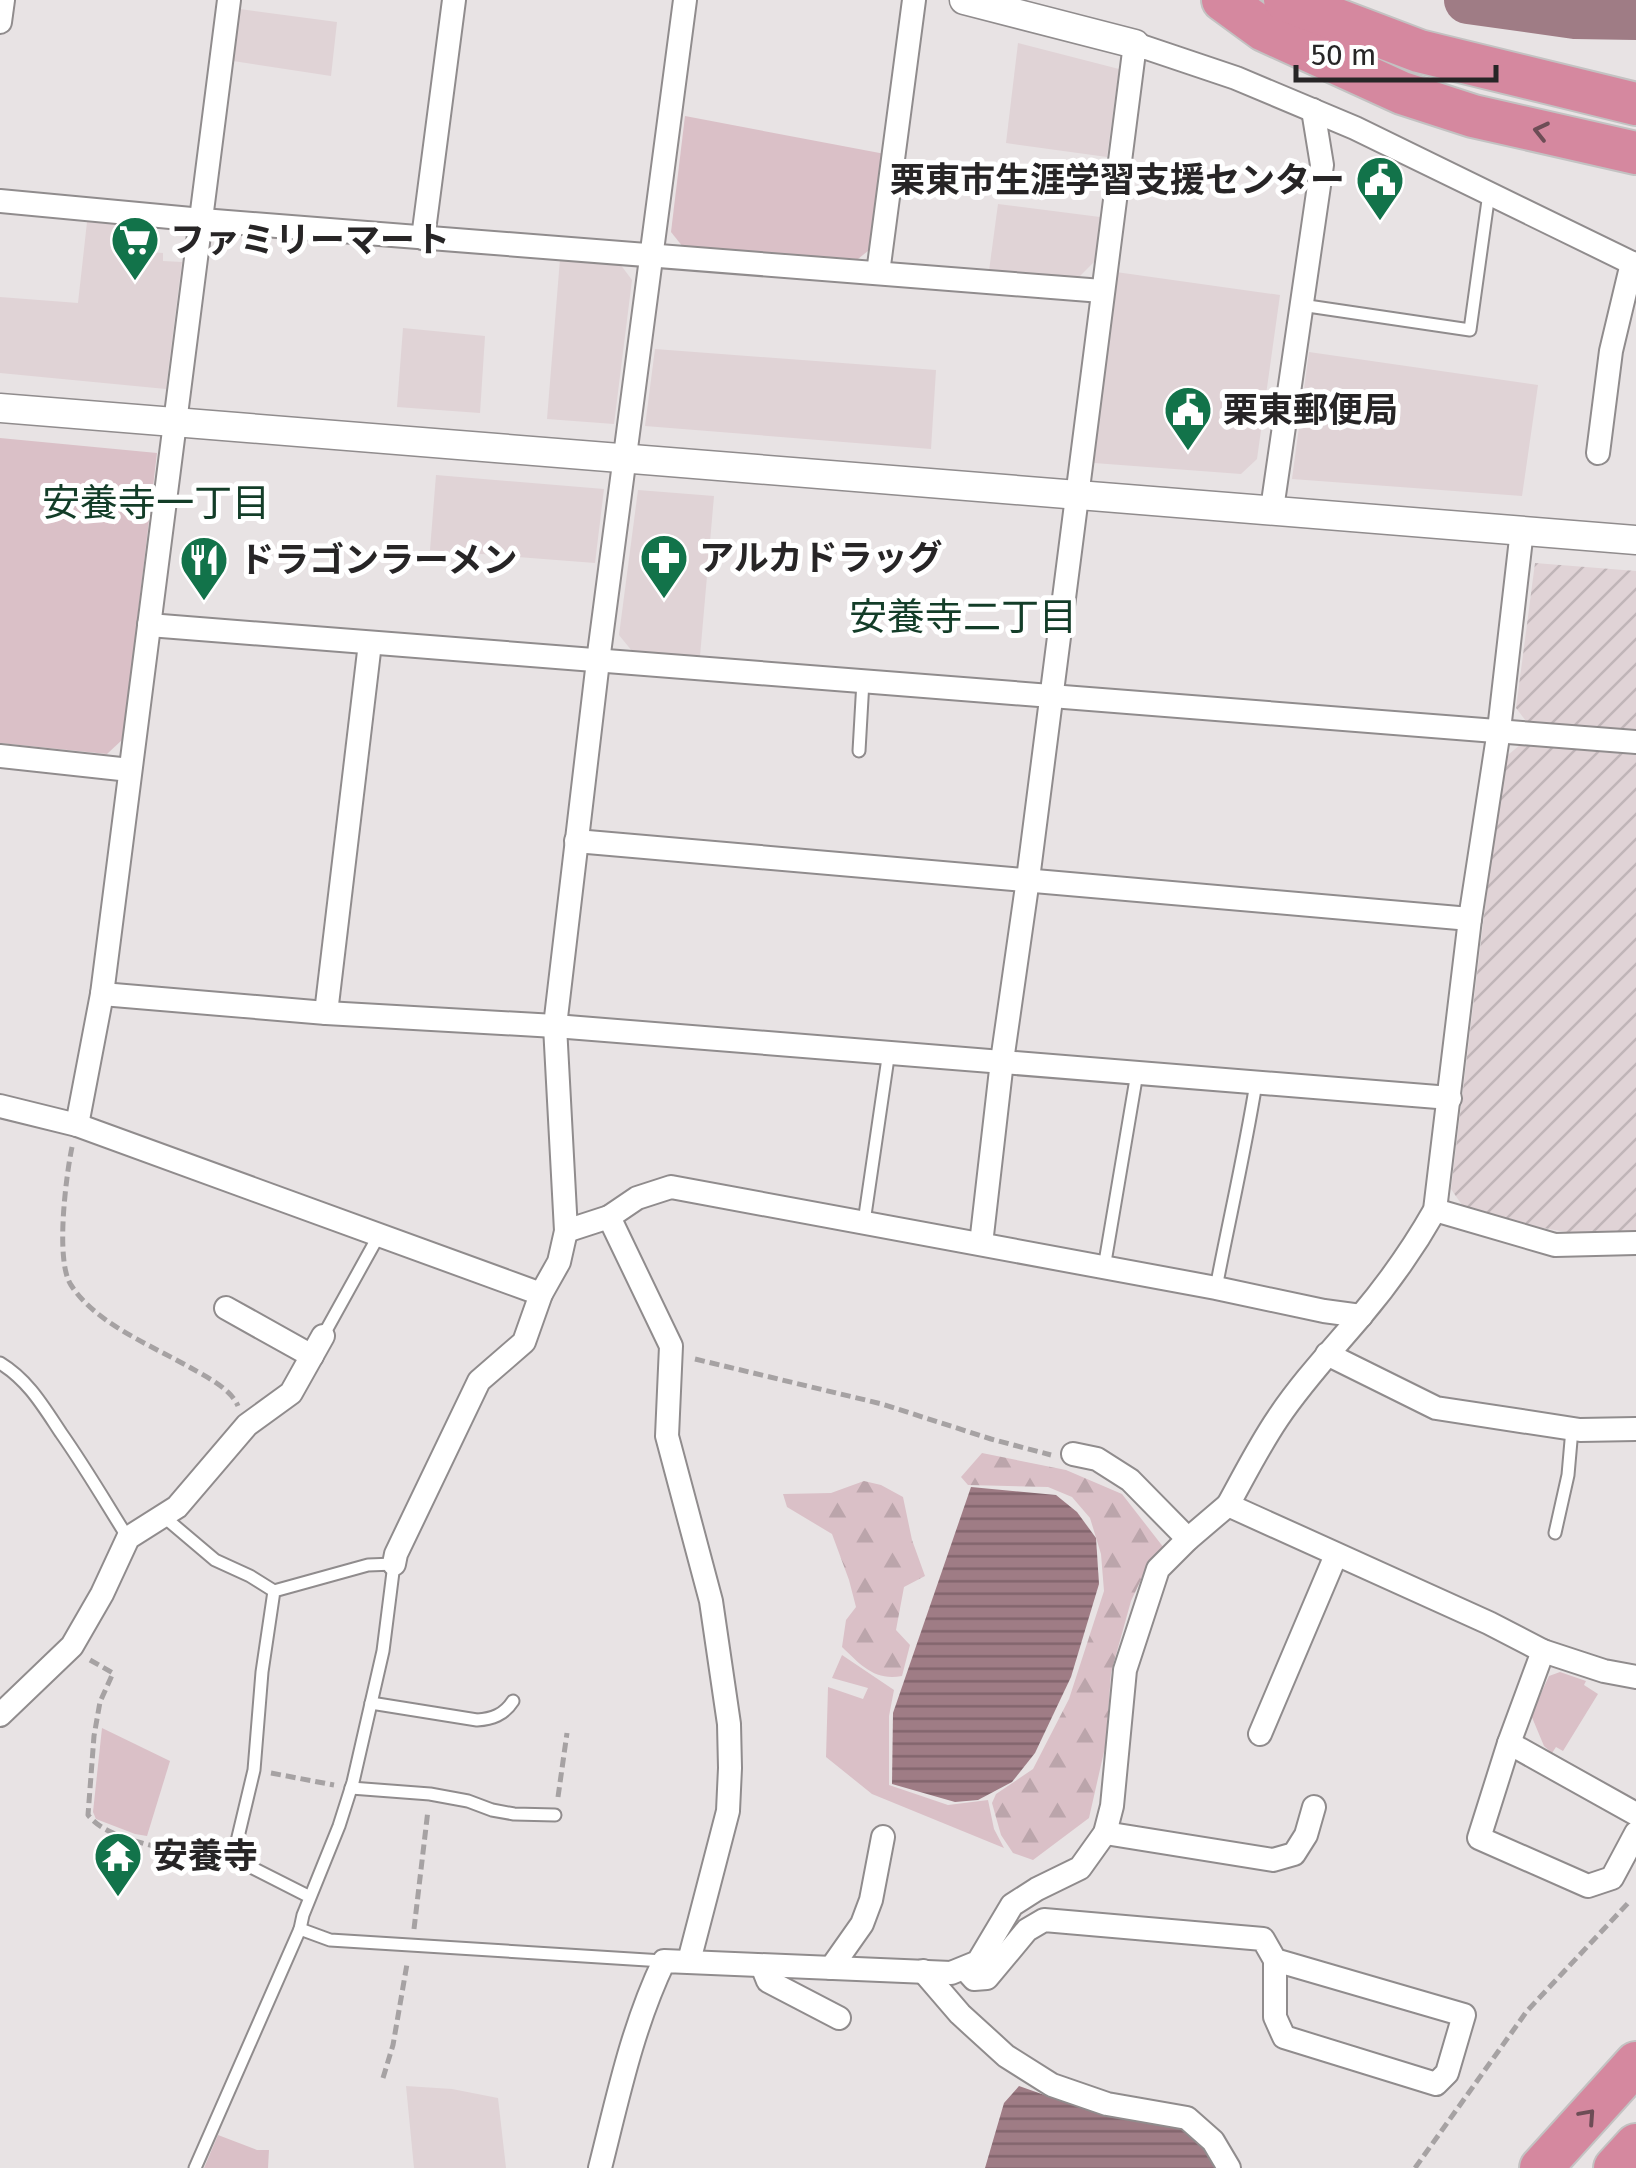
<svg xmlns="http://www.w3.org/2000/svg" width="1636" height="2168" viewBox="0 0 1636 2168" font-family="'Fira Sans','Noto Sans JP',sans-serif">
<style>
.built{fill:#e0d3d6}
.industrial{fill:url(#industrial-furrows)}
.green{fill:#dac0c7}
.forest{fill:url(#forest-firs)}
.water{fill:url(#water-rules)}
.lines{fill:none;stroke-linecap:round;stroke-linejoin:round}
.river{stroke:#9f7c85;stroke-width:48}
.service-casing{stroke:#908c8d;stroke-width:15}
.minor-casing{stroke:#908c8d;stroke-width:26}
.tertiary-casing{stroke:#908c8d;stroke-width:31}
.motorway-casing{stroke:#c3c2c2;stroke-width:46}
.path{stroke:#a6a2a3;stroke-width:5;stroke-dasharray:10 5;stroke-linecap:butt}
.service{stroke:#fff;stroke-width:11}
.minor{stroke:#fff;stroke-width:22}
.tertiary{stroke:#fff;stroke-width:28}
.motorway{stroke:#d5889f;stroke-width:42}
.oneway{stroke:#6d4d56}
.labels{text-anchor:middle;stroke-width:10;stroke-linejoin:round;paint-order:stroke}
.poi-label{font-size:35px;font-weight:bold;fill:#272526;stroke:#fff;text-anchor:start}
.neighbourhood-label{font-size:38px;fill:#133d28;stroke:#fff}
</style>
<defs>
<pattern id="industrial-furrows" width="10" height="10" patternUnits="userSpaceOnUse" patternTransform="scale(2.5)"><rect width="10" height="10" fill="#e0d3d6"/><path d="M-1 1l2-2M0 10L10 0M9 11l2-2" fill="none" stroke="#c0b5b8"/></pattern>
<pattern id="forest-firs" width="22" height="20" patternUnits="userSpaceOnUse" patternTransform="scale(2.5)"><rect width="22" height="20" fill="#dac0c7"/><path d="M5 1l3.5 6h-7zM16 11l3.5 6h-7z" fill="#bba5ab"/></pattern>
<pattern id="water-rules" width="6" height="5" patternUnits="userSpaceOnUse" patternTransform="scale(2.5)"><rect width="6" height="5" fill="#9f7c85"/><path d="M0 2.5h6" fill="none" stroke="#82656d"/></pattern>
</defs>
<rect width="100%" height="100%" fill="#e8e3e4"/>
<g class="built">
<path d="M240,9l97,13 -6,54 -98,-15z"/>
<path d="M1018,43l101,26 -12,88 -101,-14z"/>
<path d="M998,204l102,13 -5,44 -16,16 -90,-6z"/>
<path d="M87,222l49,4 -2,25 29,2v8l19,1 -16,127 -166,-16v-76l78,6z"/>
<path d="M560,259l60,5 12,16 -18,144 -67,-5z"/>
<path d="M1116,272l164,23 -23,164 -16,15 -147,-11z"/>
<path d="M403,328l82,8 -5,77 -83,-6z"/>
<path d="M655,349l281,21 -5,79 -286,-23z"/>
<path d="M1309,352l229,33 -16,111 -230,-17z"/>
<path d="M436,475l168,14 -9,74 -165,-13z"/>
<path d="M638,490l76,6 -14,160 -68,-5 -13,-16z"/>
<path d="M406,2086l46,3 46,9 8,70h-92z"/>
</g>
<g class="industrial">
<path d="M1535,563l101,8v159l-110,-9 -10,-13z"/>
<path d="M1520,745l116,10v478h-65l-71,-13 -38,-15 -11,-16 52,-430z"/>
</g>
<g class="green">
<path d="M685,116l200,38 -11,92 -16,13 -175,-12 -12,-15z"/>
<path d="M0,438l157,15 -34,286 -16,15 -107,-11z"/>
<path d="M842,1655l52,35 -5,26v69l59,20 40,-5 6,29 10,19 -132,-54 -46,-37 2,-70 35,12 5,-11 -36,-10z"/>
<path d="M1560,1672l26,9 -2,4 14,9 -35,57 -7,-4 -4,6 -8,-7 -13,-31 18,-39z"/>
<path d="M102,1728l68,33 -23,75 -12,-2 -39,-15 -3,-7z"/>
<path d="M218,2135l39,15h12l-1,18h-64z"/>
</g>
<g class="forest">
<path d="M982,1453l84,17 56,24 42,54 -17,19 -16,34 -20,72 -5,70 -17,75 -56,42 -20,-7 -12,-18 -9,-32 4,-9 37,-25 36,-70 35,-108 -3,-37 -11,-36 -18,-21 -24,-10 -80,-2 -7,-8z"/>
<path d="M864,1481l17,4 22,12 9,43 13,36 -21,11 -8,43 14,15 -8,31c-28,5 -41,-11 -60,-29l4,-27 10,-13 -7,-27 -17,-46 -45,-27 -4,-13 48,-1z"/>
</g>
<g class="water">
<path d="M971,1487l85,8 21,17 19,26 3,46 -28,93 -36,76 -23,29 -34,18 -23,2 -63,-18 1,-71z"/>
<path d="M1019,2086l68,24 58,9 34,9 23,16 17,24h-234l19,-65z"/>
</g>
<g class="lines">
<path class="river" d="M1468,0l107,15 61,1"/>
<g class="service-casing">
<g id="service">
<path d="M1301,305l169,25 19,-137"/>
<path d="M859,751l4,-70"/>
<path d="M864,1222l25,-171"/>
<path d="M1104,1268l33,-195"/>
<path d="M1216,1288c13,-68 29,-136 40,-205"/>
<path d="M323,1336l56,-101"/>
<path d="M0,1363c28,17 43,43 61,70 24,34 45,70 67,105"/>
<path d="M163,1516l52,44 35,16 24,15"/>
<path d="M1555,1533l13,-58 4,-46"/>
<path d="M371,1703l106,17c15,-1 27,-5 36,-19"/>
<path d="M351,1788l79,6 38,7 24,9 22,4 41,1"/>
<path d="M300,1929l30,11 333,21"/>
<path d="M195,2168l105,-239 3,-14 36,-89 14,-44 30,-131 11,-87 -26,1 -94,26 -12,81 -8,98 -21,88 77,39"/>
</g>
</g>
<g class="minor-casing">
<g id="minor">
<path d="M0,22l3,-22"/>
<path d="M0,201l202,19 900,71"/>
<path d="M423,238l31,-238"/>
<path d="M878,273l36,-273"/>
<path d="M1598,453l13,-102 21,-88"/>
<path d="M1272,509l50,-344 -9,-55"/>
<path d="M1522,530l-23,200 -29,189 -35,291c-21,37 -47,74 -75,107 -28,33 -58,65 -82,101 -19,28 -34,58 -50,87l261,118 54,28 61,20 32,6"/>
<path d="M149,625l1487,117"/>
<path d="M0,756l130,14"/>
<path d="M576,841l894,78"/>
<path d="M102,994l224,19 229,13 895,72"/>
<path d="M326,1013l44,-370"/>
<path d="M0,1106l77,19 464,169"/>
<path d="M77,1125l25,-131 127,-994"/>
<path d="M1435,1210l120,35 81,-2"/>
<path d="M609,1217l62,129 -4,90 44,165 18,123 1,44 -2,43 -39,150"/>
<path d="M566,1231l43,-14 28,-19 34,-11 545,101 108,23 37,5"/>
<path d="M981,1244l21,-183 26,-182 107,-835 101,34 119,50 281,137"/>
<path d="M226,1308l86,48"/>
<path d="M1327,1354l109,54 144,22 56,-1"/>
<path d="M1073,1454l24,5 33,21 58,59"/>
<path d="M394,1564l2,-10 83,-173 45,-39 17,-48 18,-32 7,-31 -11,-205 43,-365 87,-661"/>
<path d="M1543,1651l-34,92 -30,95 109,48 24,-8 24,-45"/>
<path d="M0,1715l72,-69 30,-52 26,-56 49,-31 70,-82 44,-32 32,-57"/>
<path d="M1260,1734l76,-179"/>
<path d="M1509,1743l127,71"/>
<path d="M1105,1833l168,27 21,-6 12,-19 8,-28"/>
<path d="M762,1966l6,15 71,37"/>
<path d="M831,1968l31,-44 9,-24 12,-63"/>
<path d="M965,1969l9,10 13,-1 40,-48 17,-10 219,19 12,21v57l9,20 152,47 11,-11 17,-58 -189,-55"/>
<path d="M923,1971l37,43 46,42 46,29 55,19 80,14 26,23 16,27"/>
<path d="M600,2168c18,-71 32,-140 64,-207l287,12 27,-11 34,-57 25,-16 43,-21 25,-35 7,-27 13,-136 33,-101 30,-30 40,-34"/>
</g>
</g>
<g class="tertiary-casing">
<g id="tertiary">
<path d="M964,0l171,44"/>
<path d="M0,408l1636,132"/>
</g>
</g>
<g class="motorway-casing">
<g id="motorway">
<path d="M1223,0l41,30 138,63 71,23 163,37"/>
<path d="M1285,0l134,51 217,53"/>
<path d="M1541,2168l95,-105"/>
<path d="M1615,2168l21,-23"/>
</g>
</g>
<g class="path">
<path d="M72,1147c-6,29 -17,114 -1,138 25,39 80,60 120,83 16,9 40,21 47,38"/>
<path d="M695,1359l187,45 109,35 60,16"/>
<path d="M90,1660l23,13 -13,29 -6,34 -6,79c19,24 64,29 91,38 13,4 26,10 39,15"/>
<path d="M271,1773l63,12"/>
<path d="M558,1797l9,-64"/>
<path d="M414,1929l14,-119"/>
<path d="M383,2078l10,-33 14,-81"/>
<path d="M1415,2168l112,-157 103,-110"/>
</g>
<use href="#service" class="service"/>
<use href="#minor" class="minor"/>
<use href="#tertiary" class="tertiary"/>
<use href="#motorway" class="motorway"/>
</g>
<defs><path id="oneway-chevron" d="M-2-3.5L2.5 0L-2 3.5" fill="none" stroke-width="1.6" stroke-linecap="round" stroke-linejoin="round" transform="scale(2.5)"/></defs>
<g class="oneway">
<use href="#oneway-chevron" transform="translate(1541 131) rotate(-167)"/>
<use href="#oneway-chevron" transform="translate(1588 2116) rotate(-48)"/>
</g>
<defs>
<g id="civic-pin" transform="scale(2.5)"><path d="M0 17L-7.5 6A9.5 9.5 0 1 1 7.5 6Z" fill="#12734a" stroke="#fff"/><path d="M-.6-6.5H3V-4.5H.6V-3L4-1V1h2V6H-6V1h2V-1L-.6-3ZM-1.2 2.5V6h2.4V2.5Z" fill="#fff"/></g>
<g id="supermarket-pin" transform="scale(2.5)"><path d="M0 17L-7.5 6A9.5 9.5 0 1 1 7.5 6Z" fill="#12734a" stroke="#fff"/><path d="M-6-5.5h2.5l.6 2H6L4.5 2H-2.5L-4.4-4H-6ZM-1.5 3.2a1.3 1.3 0 1 0 .1 0ZM3 3.2a1.3 1.3 0 1 0 .1 0Z" fill="#fff"/></g>
<g id="pharmacy-pin" transform="scale(2.5)"><path d="M0 17L-7.5 6A9.5 9.5 0 1 1 7.5 6Z" fill="#12734a" stroke="#fff"/><path d="M-2-6h4v4h4v4h-4v4h-4v-4h-4v-4h4Z" fill="#fff"/></g>
<g id="restaurant-pin" transform="scale(2.5)"><path d="M0 17L-7.5 6A9.5 9.5 0 1 1 7.5 6Z" fill="#12734a" stroke="#fff"/><path d="M-5-6h1v4h1v-4h1v4h1v-4h1v5L-1.5 .5V6h-2V.5L-5-1ZM5-6V6H3V1.5H1.5Q1.5-4 5-6Z" fill="#fff"/></g>
<g id="temple-pin" transform="scale(2.5)"><path d="M0 17L-7.5 6A9.5 9.5 0 1 1 7.5 6Z" fill="#12734a" stroke="#fff"/><path d="M0-6L5-2H3V0L6.5 2.5H4V6H1.5V3h-3V6H-4V2.5H-6.5L-3 0V-2H-5Z" fill="#fff"/></g>
</defs>
<g fill-rule="evenodd">
<use href="#civic-pin" x="1380" y="180"/>
<use href="#supermarket-pin" x="135" y="240"/>
<use href="#civic-pin" x="1188" y="410"/>
<use href="#pharmacy-pin" x="664" y="558"/>
<use href="#restaurant-pin" x="204" y="560"/>
<use href="#temple-pin" x="118" y="1856"/>
</g>
<g class="labels">
<g class="poi-label">
<text x="1345" y="192" text-anchor="end">栗東市生涯学習支援センター</text>
<text x="170" y="252">ファミリーマート</text>
<text x="1223" y="422">栗東郵便局</text>
<text x="699" y="570">アルカドラッグ</text>
<text x="239" y="572">ドラゴンラーメン</text>
<text x="153" y="1868">安養寺</text>
</g>
<g class="neighbourhood-label">
<text x="156" y="516">安養寺一丁目</text>
<text x="963" y="630">安養寺二丁目</text>
</g>
</g>
<path d="M1296 65v15h200v-15" fill="none" stroke="#272526" stroke-width="5"/>
<text x="1311" y="65" font-size="30" fill="#272526" stroke="#ffffff" stroke-width="8" paint-order="stroke">50 m</text>
</svg>
